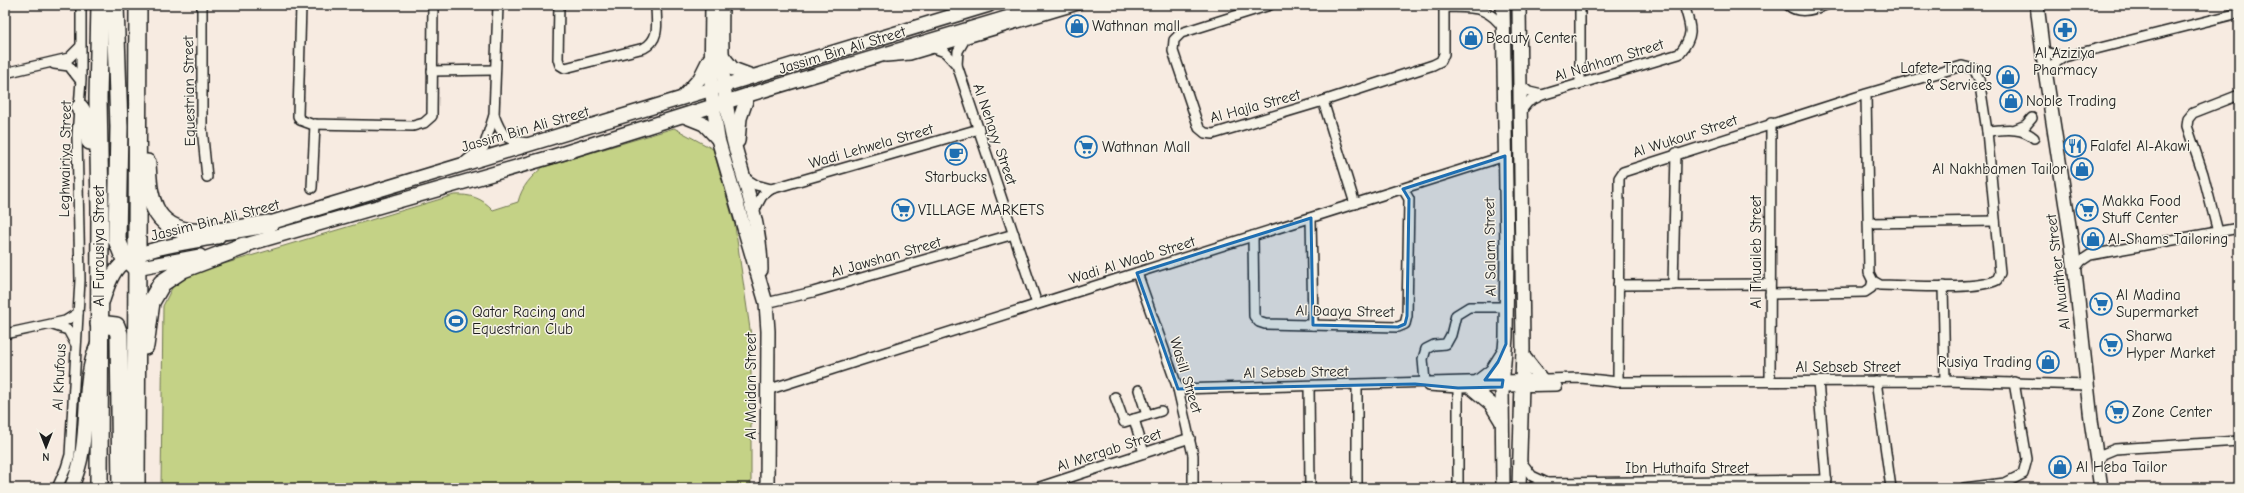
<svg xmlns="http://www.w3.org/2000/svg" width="2244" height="493" viewBox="0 0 2244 493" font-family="'Comic Neue',sans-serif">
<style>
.pitch{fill:#c4d286;stroke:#707751}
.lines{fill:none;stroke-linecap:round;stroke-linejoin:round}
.street-casing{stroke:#1c1c1c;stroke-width:12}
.secondary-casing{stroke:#1c1c1c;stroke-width:16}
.highway-casing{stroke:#1c1c1c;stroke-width:20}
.street{stroke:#f7f3e8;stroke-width:9}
.secondary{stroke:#f7f3e8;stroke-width:13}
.highway{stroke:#f7f3e8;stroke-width:17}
.marked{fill:#1f6fb2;fill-opacity:0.2;stroke:#1f6fb2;stroke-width:3;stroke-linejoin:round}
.labels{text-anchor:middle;stroke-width:3;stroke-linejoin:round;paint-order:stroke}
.poi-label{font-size:15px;fill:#1c1c1c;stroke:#f7f3e8;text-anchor:start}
.street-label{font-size:15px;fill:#1c1c1c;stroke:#f7f3e8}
</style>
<rect width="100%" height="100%" fill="#f7ebe1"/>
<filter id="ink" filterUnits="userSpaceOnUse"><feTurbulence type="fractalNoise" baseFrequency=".025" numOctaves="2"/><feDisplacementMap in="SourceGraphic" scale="8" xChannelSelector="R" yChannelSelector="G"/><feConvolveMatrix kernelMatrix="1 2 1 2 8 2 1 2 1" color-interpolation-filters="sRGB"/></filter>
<g filter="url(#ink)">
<path class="pitch" d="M674,128l39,21 22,77 16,110v152h-590l2,-182 14,-28 277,-83c16,-1 28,3 39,15l25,-8c4,-16 13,-25 25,-35z"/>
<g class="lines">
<g class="street-casing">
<g id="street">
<path d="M202,5v123l5,49"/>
<path d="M301,5l-3,111 2,4 11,4 102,2 11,-3 8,-7 1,-111"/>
<path d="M559,5l-1,54 2,6 5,3 79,-20c17,-9 12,-26 12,-43"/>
<path d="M1270,5l-89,28 -7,7 -1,11 26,77 6,5 8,1 110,-33 110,-36 8,-4 3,-7v-49"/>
<path d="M1788,5c11,10 26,4 38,0"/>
<path d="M1444,7c28,1 42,-3 60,22"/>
<path d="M934,48l11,4 12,13 80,239"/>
<path d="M2042,51l22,6"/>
<path d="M886,57l24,-2 168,-50"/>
<path d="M54,64l15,2 11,14"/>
<path d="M957,65l1,-14 7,-12"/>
<path d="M2045,70l19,-13 175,-44"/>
<path d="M432,71l62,-1"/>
<path d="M5,73l64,-15 11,-11"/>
<path d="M1580,82v-77"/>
<path d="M1520,85l9,7 13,3"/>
<path d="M1323,101l32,103"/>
<path d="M1520,112l8,-10 14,-7 137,-41c16,-19 12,-27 5,-49"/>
<path d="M494,115c7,20 12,26 34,28"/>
<path d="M2016,129l10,-4 6,-7"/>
<path d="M1987,131c16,-1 34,-5 47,7"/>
<path d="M467,160l17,-13 10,-32 4,-110"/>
<path d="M743,177l13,8 15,4"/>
<path d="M312,188l3,-64"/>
<path d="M754,211l8,-15 9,-7 208,-60"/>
<path d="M1311,218l2,107"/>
<path d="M1869,223l126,-2"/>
<path d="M2218,232l-15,-58 -16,-48 1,-7 5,-6 46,-18"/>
<path d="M1253,236l1,80 5,6 6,2 133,3 7,-3 2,-8 2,-117 -6,-10"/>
<path d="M2075,269l6,-8 9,-6 149,-27"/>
<path d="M1137,273l41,116 15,66v33"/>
<path d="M1618,285l152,-1"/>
<path d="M1673,285l3,-132"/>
<path d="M1943,286l2,95"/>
<path d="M1770,294l95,-2 6,-4 2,-7"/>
<path d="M766,303l47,-11 201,-58"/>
<path d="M53,325l15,5 7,13"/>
<path d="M5,334l60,-13 13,-8"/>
<path d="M1770,381l1,-258"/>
<path d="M1818,381l9,107"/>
<path d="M1876,381l15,107"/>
<path d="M1425,382l-2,-23 3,-10 8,-4 12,-1 5,-9 5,-20 13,-8h38"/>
<path d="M1618,382l1,-204 4,-6 243,-78 3,179 4,8 7,4c28,0 94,6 117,-5l3,-7 -13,-142 -8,-52 -5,-10 -12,-3 -96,28"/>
<path d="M1309,386l1,102"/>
<path d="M1428,386l30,2 99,-2"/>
<path d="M1178,389l403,-11 37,4 327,-1 143,4"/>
<path d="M767,390l738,-234"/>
<path d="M1139,390l8,25"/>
<path d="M1115,397l9,25 10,-3 10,34"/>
<path d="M1134,419l27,-8"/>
<path d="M1520,460l12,16 15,7"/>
<path d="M2097,463l6,-9 12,-5 124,-8"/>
<path d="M57,488l9,-20 4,-13 10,-175 -3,-144 4,-56v-75"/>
<path d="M1037,488l153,-50"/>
<path d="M1357,488v-103"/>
<path d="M1458,488v-100"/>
<path d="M1531,488l16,-5 280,-3"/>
<path d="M1964,488l41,-5 18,-9 4,-15 -13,-77"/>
</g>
</g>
<g class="secondary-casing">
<g id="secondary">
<path d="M712,5l-1,83 7,51 48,164 2,28 -1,157"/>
<path d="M722,5c-1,45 0,85 10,130 11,46 29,87 29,135"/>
<path d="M2037,5l8,65 27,175 19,175 10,68"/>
<path d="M721,54l12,15 19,7"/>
<path d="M684,96l16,-18 9,-18"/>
<path d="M684,116l20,8 14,15"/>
<path d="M738,141l2,-23 8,-23"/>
<path d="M260,226l729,-221"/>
<path d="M235,248l316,-91 197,-62 301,-90"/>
<path d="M136,268l64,-12"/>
<path d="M103,300c4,-12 9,-29 20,-37 17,-15 71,-21 95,-26"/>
<path d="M1523,356l19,24"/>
<path d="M1479,381l13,-10 12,-19"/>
<path d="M1472,388l19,16 11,18"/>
<path d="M71,488c23,-48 7,-101 27,-145"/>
<path d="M1503,488l-1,-101 4,-50 1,-88 -4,-244"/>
<path d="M1519,488l4,-139 -4,-344"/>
</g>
</g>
<g class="highway-casing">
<g id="highway">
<path d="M115,5l4,122 -2,113 6,15 13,13"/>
<path d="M80,108l7,12 3,21"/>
<path d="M147,163c1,15 1,31 8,45 18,40 80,20 114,16"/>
<path d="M99,324l17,2 3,8 2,154"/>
<path d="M145,346l6,-44 11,-19 21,-14 61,-23"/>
<path d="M99,488l1,-280 -2,-110 2,-93"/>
<path d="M136,488l2,-483"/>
</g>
</g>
<use href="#street" class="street"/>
<use href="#secondary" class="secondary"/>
<use href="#highway" class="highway"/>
</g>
</g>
<path class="marked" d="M1505,156l1,188 -8,18 -13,18h18l-1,7 -44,1 -43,-4 -237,5 -41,-116 174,-55 2,107 85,2 7,-3 2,-8 2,-117 -6,-10z"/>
<defs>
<g id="shop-ring" transform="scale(1.15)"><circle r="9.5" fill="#f7f3e8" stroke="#1f6fb2" stroke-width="1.5"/><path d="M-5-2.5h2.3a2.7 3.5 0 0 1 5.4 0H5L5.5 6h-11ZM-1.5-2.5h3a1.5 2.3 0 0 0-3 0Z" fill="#1f6fb2"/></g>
<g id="pharmacy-ring" transform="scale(1.15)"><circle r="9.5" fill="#f7f3e8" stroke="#1f6fb2" stroke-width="1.5"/><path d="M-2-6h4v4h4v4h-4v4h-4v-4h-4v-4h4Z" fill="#1f6fb2"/></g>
<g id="restaurant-ring" transform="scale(1.15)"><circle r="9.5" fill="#f7f3e8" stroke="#1f6fb2" stroke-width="1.5"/><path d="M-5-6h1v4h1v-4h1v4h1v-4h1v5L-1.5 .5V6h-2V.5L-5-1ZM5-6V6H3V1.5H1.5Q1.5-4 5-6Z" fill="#1f6fb2"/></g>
<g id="supermarket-ring" transform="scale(1.15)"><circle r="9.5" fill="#f7f3e8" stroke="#1f6fb2" stroke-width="1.5"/><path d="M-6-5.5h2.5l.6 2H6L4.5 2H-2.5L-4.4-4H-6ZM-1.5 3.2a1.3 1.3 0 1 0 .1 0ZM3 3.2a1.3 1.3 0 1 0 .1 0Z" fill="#1f6fb2"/></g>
<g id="cafe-ring" transform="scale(1.15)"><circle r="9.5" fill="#f7f3e8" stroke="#1f6fb2" stroke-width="1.5"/><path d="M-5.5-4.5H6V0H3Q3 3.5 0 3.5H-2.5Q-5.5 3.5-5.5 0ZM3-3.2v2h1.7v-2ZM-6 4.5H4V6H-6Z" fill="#1f6fb2"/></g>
<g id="stadium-ring" transform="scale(1.15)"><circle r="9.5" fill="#f7f3e8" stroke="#1f6fb2" stroke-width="1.5"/><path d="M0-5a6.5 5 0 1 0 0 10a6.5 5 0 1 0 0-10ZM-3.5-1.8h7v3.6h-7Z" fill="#1f6fb2"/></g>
</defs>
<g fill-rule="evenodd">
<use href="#shop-ring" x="1077" y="26"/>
<use href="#pharmacy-ring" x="2065" y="30"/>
<use href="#shop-ring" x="1471" y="38"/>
<use href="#shop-ring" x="2008" y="77"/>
<use href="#shop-ring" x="2011" y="101"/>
<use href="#restaurant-ring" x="2075" y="146"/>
<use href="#supermarket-ring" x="1086" y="147"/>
<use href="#cafe-ring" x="956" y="154"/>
<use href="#shop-ring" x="2082" y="169"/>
<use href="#supermarket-ring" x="903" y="210"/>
<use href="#supermarket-ring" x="2087" y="210"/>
<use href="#shop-ring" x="2093" y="239"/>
<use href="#supermarket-ring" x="2101" y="304"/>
<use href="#stadium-ring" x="456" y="321"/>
<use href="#supermarket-ring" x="2111" y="345"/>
<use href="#shop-ring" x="2048" y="362"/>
<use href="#supermarket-ring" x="2117" y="412"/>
<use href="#shop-ring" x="2060" y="467"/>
</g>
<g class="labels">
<g class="poi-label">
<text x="1092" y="31">Wathnan mall</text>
<text x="1486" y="43">Beauty Center</text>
<text x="2065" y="58" text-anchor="middle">Al Aziziya<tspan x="2065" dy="17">Pharmacy</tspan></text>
<text x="1992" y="73" text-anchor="end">Lafete Trading<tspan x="1992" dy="17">&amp; Services</tspan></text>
<text x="2026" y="106">Noble Trading</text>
<text x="2090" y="151">Falafel Al-Akawi</text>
<text x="1102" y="152">Wathnan Mall</text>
<text x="2066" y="174" text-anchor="end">Al Nakhbamen Tailor</text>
<text x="956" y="182" text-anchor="middle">Starbucks</text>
<text x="2102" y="206">Makka Food<tspan x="2102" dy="17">Stuff Center</tspan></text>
<text x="918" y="215">VILLAGE MARKETS</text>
<text x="2108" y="244">Al-Shams Tailoring</text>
<text x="2116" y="300">Al Madina<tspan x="2116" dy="17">Supermarket</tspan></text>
<text x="472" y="317">Qatar Racing and<tspan x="472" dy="17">Equestrian Club</tspan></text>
<text x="2126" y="341">Sharwa<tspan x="2126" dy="17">Hyper Market</tspan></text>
<text x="2032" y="367" text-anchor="end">Rusiya Trading</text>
<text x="2132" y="417">Zone Center</text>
<text x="2076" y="472">Al Heba Tailor</text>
</g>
<g class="street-label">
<text transform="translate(842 50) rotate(-17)" y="5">Jassim Bin Ali Street</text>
<text transform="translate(1609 60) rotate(-17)" y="5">Al Nahham Street</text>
<text transform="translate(189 91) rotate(-91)" y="5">Equestrian Street</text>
<text transform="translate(1255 106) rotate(-15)" y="5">Al Hajla Street</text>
<text transform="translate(525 129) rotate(-16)" y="5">Jassim Bin Ali Street</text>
<text transform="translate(995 134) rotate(71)" y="5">Al Nehayy Street</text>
<text transform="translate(1685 136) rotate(-18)" y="5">Al Wukour Street</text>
<text transform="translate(871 146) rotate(-16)" y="5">Wadi Lehwela Street</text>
<text transform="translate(65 159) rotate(-89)" y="5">Leghwairiya Street</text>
<text transform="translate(215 220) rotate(-14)" y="5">Jassim Bin Ali Street</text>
<text transform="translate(99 246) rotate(-90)" y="5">Al Furousiya Street</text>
<text transform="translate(1490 247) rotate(-91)" y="5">Al Salam Street</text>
<text transform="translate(1756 252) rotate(-90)" y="5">Al Thuaileb Street</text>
<text transform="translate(886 257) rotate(-16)" y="5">Al Jawshan Street</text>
<text transform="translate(1132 260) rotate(-17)" y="5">Wadi Al Waab Street</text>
<text transform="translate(2058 272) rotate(-97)" y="5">Al Muaither Street</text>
<text transform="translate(1345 311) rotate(1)" y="5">Al Daaya Street</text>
<text x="1848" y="372">Al Sebseb Street</text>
<text transform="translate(1296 372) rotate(-1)" y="5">Al Sebseb Street</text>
<text transform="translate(1186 375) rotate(73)" y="5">Wasill Street</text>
<text transform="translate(59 377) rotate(-87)" y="5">Al Khufous</text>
<text transform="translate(751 386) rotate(-90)" y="5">Al Maidan Street</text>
<text transform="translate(1109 450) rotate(-18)" y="5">Al Merqab Street</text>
<text x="1687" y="473">Ibn Huthaifa Street</text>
</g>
</g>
<rect width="2244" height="493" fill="none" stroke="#f7f3e8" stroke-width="20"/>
<rect x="10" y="10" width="2224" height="473" fill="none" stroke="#1c1c1c" stroke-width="1.5" filter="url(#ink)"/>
<g transform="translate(46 447) rotate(180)" stroke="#f7f3e8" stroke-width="3" paint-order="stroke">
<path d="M0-3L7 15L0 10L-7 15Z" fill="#1c1c1c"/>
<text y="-6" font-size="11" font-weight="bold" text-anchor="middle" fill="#1c1c1c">N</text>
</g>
</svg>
